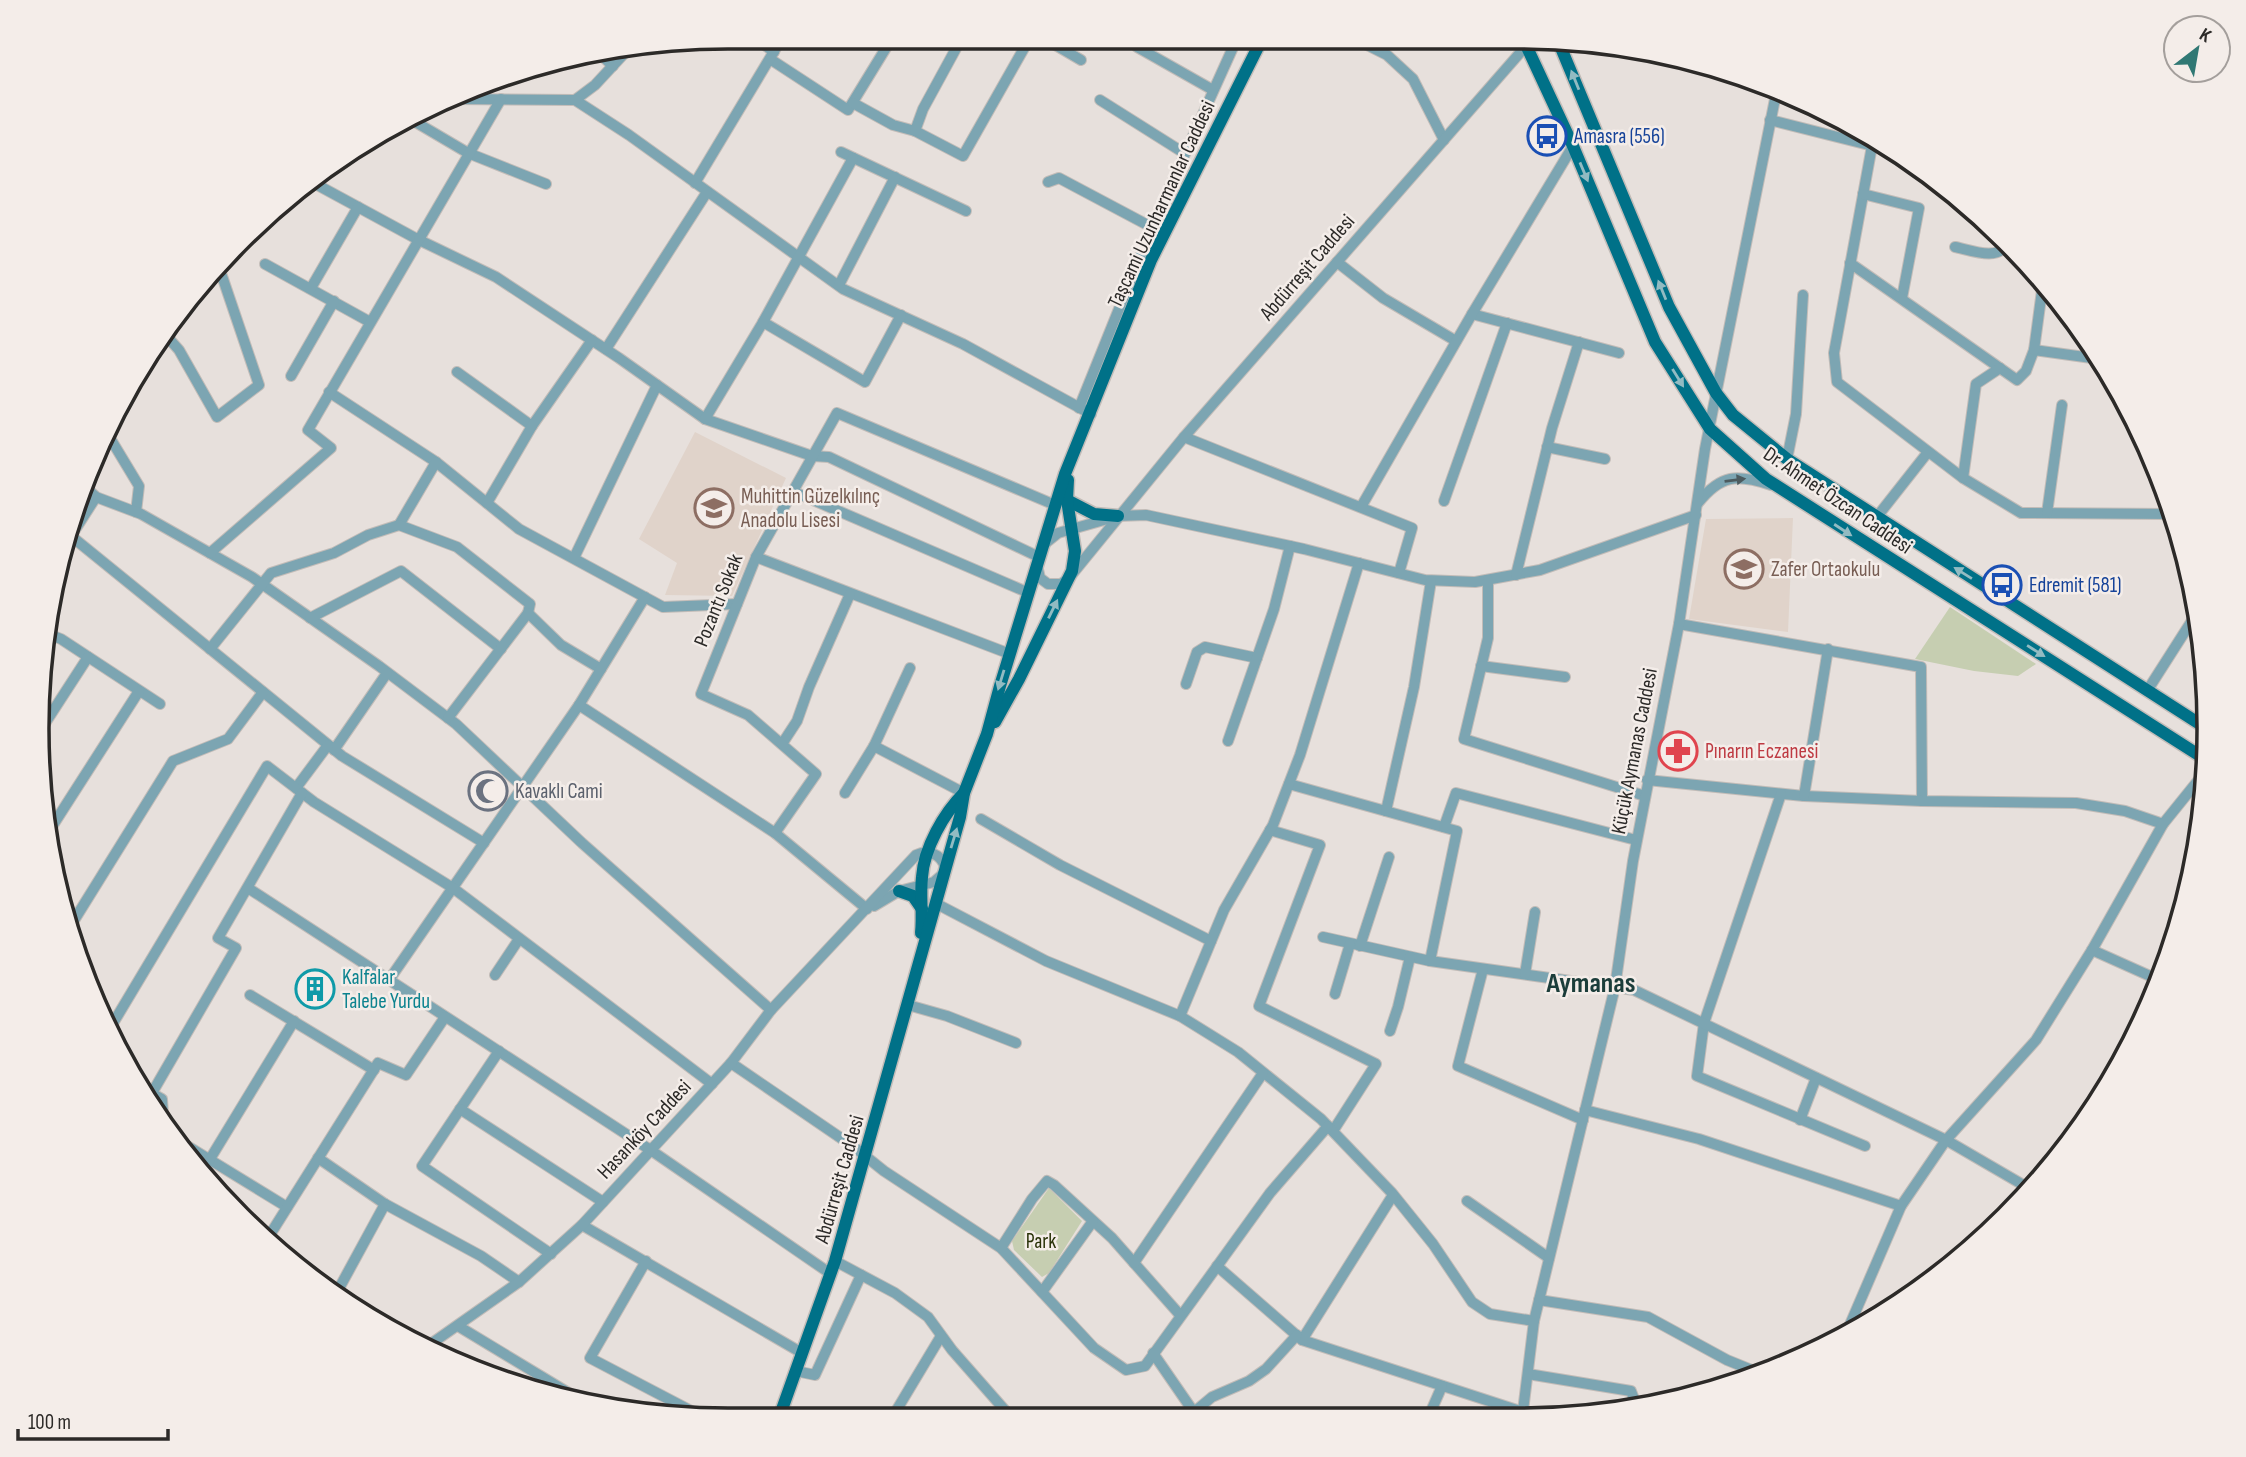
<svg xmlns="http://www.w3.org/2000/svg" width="2246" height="1457" viewBox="0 0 2246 1457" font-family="'Sofia Sans Condensed',sans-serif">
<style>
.built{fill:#e0d3ca}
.green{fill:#c6ceb1}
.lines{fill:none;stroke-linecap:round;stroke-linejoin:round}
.minor-casing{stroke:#c2bcb8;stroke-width:12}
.major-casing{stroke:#c2bcb8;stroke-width:15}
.minor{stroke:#7ca5b2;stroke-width:10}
.major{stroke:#007188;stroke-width:12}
.oneway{fill:#92bbc2}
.oneway2{fill:#4c5b5f}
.labels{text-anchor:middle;stroke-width:5;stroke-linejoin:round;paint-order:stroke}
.transit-label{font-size:21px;fill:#164399;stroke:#f4ede9;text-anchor:start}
.street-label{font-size:21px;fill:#2c2a28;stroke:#f4ede9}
.education-label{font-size:21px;fill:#785e54;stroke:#f4ede9;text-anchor:start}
.health-label{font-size:21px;fill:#be3a42;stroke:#f4ede9;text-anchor:start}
.worship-label{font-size:21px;fill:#5b616d;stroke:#f4ede9;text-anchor:start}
.culture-label{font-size:21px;fill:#0d838f;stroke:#f4ede9;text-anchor:start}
.park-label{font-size:21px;fill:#293208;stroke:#f4ede9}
.district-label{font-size:28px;font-weight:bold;fill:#1b3d3a;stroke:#f4ede9}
.rim{fill:none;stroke:#2c2a28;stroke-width:3.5}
</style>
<rect width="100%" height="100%" fill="#e7e0dc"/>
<g class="built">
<path d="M695,432l91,46 -54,118 -67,-1 12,-32 -38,-24z"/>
<path d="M1793,518l-5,114 -99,-13 17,-100z"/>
</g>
<g class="green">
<path d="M1950,607l86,57 -18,12 -44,-5 -59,-12z"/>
<path d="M1049,1188l33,33 -33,52 -7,4 -28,-27 -2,-9z"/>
</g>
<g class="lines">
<g class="minor-casing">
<g id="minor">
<path d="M762,43l12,9"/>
<path d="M1052,43l29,17"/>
<path d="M1363,43l24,12 26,24 31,61"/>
<path d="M1137,47l76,43"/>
<path d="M598,52l15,14"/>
<path d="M770,59l78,51 41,-67"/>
<path d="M454,99l121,1 20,-15 38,-41"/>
<path d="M575,100l54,35 214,154 120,55 128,70"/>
<path d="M1100,100l84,53"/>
<path d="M853,103l40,22 22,6 48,25 64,-113"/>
<path d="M412,120l56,33 78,31"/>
<path d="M1770,120l115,29"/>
<path d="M915,131l8,-22 36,-66"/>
<path d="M1872,146l-38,207 3,29 126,96 58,35 151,1"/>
<path d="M841,152l125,59"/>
<path d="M310,181l107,58 79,38 123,81 86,61 107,37 17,1 210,100"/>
<path d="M1048,182l11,-4 98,52"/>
<path d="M695,183l84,-140"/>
<path d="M1863,194l56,14 -17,90"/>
<path d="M1955,247c15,3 45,15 51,-4"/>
<path d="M1337,262l46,36 73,43"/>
<path d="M1850,263l167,117 9,-9 8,-21 65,9"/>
<path d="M265,264l105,58"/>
<path d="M839,285l56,-108"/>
<path d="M311,288l47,-81"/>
<path d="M1472,314l147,39"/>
<path d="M763,322l102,60 36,-67"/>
<path d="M163,332l16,18 38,67 42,-32 -37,-109 -8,-8"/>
<path d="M606,349l101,-157"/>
<path d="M2034,350l9,-67"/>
<path d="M457,372l75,54"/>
<path d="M291,376l43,-75"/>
<path d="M329,392l107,70 83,67 144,78 74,-3"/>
<path d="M1079,408l73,-181 83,-184"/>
<path d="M705,419l58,-97 90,-164"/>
<path d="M107,433l32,53 -3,26"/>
<path d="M1184,437l228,91 -13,45"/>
<path d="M1547,447l58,12"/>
<path d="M1787,459l9,-45 7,-119"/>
<path d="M1963,478l13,-94 24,-16"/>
<path d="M83,485l13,12 45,17 111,63 127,89 77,58 126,119 189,167"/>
<path d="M792,491l237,102"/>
<path d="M96,497l-25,39 271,220 142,87"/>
<path d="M1444,501l63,-178"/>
<path d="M487,503l45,-77 60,-86"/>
<path d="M1698,503c23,-29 39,-29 73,-18"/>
<path d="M1361,507l111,-193 101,-168"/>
<path d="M2047,513l15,-108"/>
<path d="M1876,518l52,-66"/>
<path d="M399,525l37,-63"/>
<path d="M1043,545l15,-12 60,-17 28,-1 158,34 121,31 50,2 65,-12 156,-55"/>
<path d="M210,553l121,-105 -23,-18 193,-331"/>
<path d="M756,557l254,97"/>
<path d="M574,558l83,-173"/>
<path d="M1037,565l3,13 8,6h13l8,-6 115,-141 342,-391"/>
<path d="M1516,575l36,-147 27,-86"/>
<path d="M1488,580v58l-24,101 181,57"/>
<path d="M310,618l91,-47 100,78"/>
<path d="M1679,624l242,43 1,134"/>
<path d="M48,634l13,5 99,65"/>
<path d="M210,649l61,-76 63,-20 34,-18 31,-10 58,22 73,57 -2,9"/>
<path d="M1481,666l84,11"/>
<path d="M1186,684l11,-32 8,-5 52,11"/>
<path d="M2147,691l46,-72 3,-10"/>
<path d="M579,705l196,128 92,76"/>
<path d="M448,718l80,-105 33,32 40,24"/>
<path d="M40,731l48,-74"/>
<path d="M1228,741l46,-132 16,-63"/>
<path d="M782,744l15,-23 12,-34 41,-93"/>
<path d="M874,746l90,47"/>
<path d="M334,750l53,-77"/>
<path d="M1647,780l157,16 118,5 154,2 49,8 38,13"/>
<path d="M1289,784l168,47 -27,130"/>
<path d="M296,788l32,-43"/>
<path d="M845,793l29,-47 36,-78"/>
<path d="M1781,794l-77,229 -7,53 168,70"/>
<path d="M1804,796l24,-147"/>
<path d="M1386,811l28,-124 17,-106"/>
<path d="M981,819l79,46 151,76"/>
<path d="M1444,827l12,-34 180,47"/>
<path d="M1270,830l50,15 -61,161 117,58 -43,67"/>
<path d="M775,833l41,-59 -68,-59 -47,-21 55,-137 81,-144 218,92"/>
<path d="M46,836l93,-145"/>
<path d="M248,888l404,263 179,123"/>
<path d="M935,903l111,58 134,55 58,36 83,67 71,74 41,51 39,58 18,12 44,7"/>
<path d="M874,906l25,-15 35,-9 9,-8"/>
<path d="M68,930l105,-169 55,-22 35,-47"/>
<path d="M1323,937l107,24 204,29 312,150 86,50"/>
<path d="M1360,946l29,-89"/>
<path d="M2092,950l67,30"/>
<path d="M1483,969l-25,97 125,54"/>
<path d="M1525,974l10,-62"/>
<path d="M495,975l24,-36"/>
<path d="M389,980l190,-275 66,-108"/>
<path d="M1335,994l15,-50"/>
<path d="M250,995l124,75"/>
<path d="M908,1005l39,11 69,27"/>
<path d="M1180,1016l44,-106 49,-85 27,-70 59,-192"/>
<path d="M109,1030l158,-264 47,36 139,86 259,196"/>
<path d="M1390,1031l8,-24 12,-50"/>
<path d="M499,1051l-77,115 129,88"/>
<path d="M731,1063l123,84 30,24 117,77 93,100 32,22 19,-4 125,-173 58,-67"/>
<path d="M139,1086l23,13 1,15 -3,6"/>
<path d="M152,1093l84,-145 -18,-10 84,-145"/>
<path d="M460,1109l143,93"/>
<path d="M1585,1110l114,29 202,67"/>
<path d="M1800,1120l16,-42"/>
<path d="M176,1139l111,68"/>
<path d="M318,1158l67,46 96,52 38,26"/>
<path d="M210,1159l84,-138"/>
<path d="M1467,1201l82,57"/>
<path d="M582,1225l220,128"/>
<path d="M266,1241l112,-178 28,12 39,-58"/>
<path d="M1001,1248l31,-49 15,-18 7,4 58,53 68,77"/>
<path d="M646,1261l-56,97 109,57"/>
<path d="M835,1261l60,32 33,24 24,33 58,66"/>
<path d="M1134,1263l129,-190"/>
<path d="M1217,1266l85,74 221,72"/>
<path d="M1042,1292l51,-71"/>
<path d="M336,1294l49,-90"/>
<path d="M1539,1300l109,17 79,43 32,13"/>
<path d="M458,1326l119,72"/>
<path d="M1845,1336l56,-130 45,-66 90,-100 56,-90 71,-126 42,-52"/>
<path d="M1302,1340l91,-145"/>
<path d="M425,1348l94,-66 63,-57 149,-162 40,-53 145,-155c12,-6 25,-1 29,12"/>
<path d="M1153,1353l40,58 11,6"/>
<path d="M796,1371l19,4 46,-100"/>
<path d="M1528,1374l103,17 6,16"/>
<path d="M1194,1412l18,-15 37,-16 17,-12 31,-34"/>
<path d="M893,1416l48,-80"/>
<path d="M1428,1418l14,-32"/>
<path d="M1522,1419l12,-98 81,-334 18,-126 46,-237 26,-175 72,-360"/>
</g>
</g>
<g class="major-casing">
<g id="major">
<path d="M1525,43l48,103 82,196 55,87 56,50 439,280"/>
<path d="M1559,43l110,264 47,86 17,22 54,44 419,269"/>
<path d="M1067,500l27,14 24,2"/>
<path d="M995,722l24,-43 53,-108 3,-20 -8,-51 1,-20"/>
<path d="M899,891l14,5 9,13"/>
<path d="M921,933c2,-19 -1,-38 1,-56 2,-29 22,-64 42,-84"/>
<path d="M780,1415l55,-154 125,-444 4,-24 23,-59 13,-48 65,-212 86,-214 109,-217"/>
</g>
</g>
<use href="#minor" class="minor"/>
<use href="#major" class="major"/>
</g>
<defs><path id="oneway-solid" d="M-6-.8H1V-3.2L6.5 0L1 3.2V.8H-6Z" transform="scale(1.75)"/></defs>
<g class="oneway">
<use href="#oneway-solid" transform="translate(1575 80) rotate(-112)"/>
<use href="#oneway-solid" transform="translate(1584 172) rotate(67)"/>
<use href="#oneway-solid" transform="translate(1662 290) rotate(-112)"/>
<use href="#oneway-solid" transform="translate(1678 378) rotate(58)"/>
<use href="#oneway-solid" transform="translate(1843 530) rotate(33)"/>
<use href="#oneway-solid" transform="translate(1963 573) rotate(-148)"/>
<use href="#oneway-solid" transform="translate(1053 609) rotate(-64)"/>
<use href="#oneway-solid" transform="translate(2036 651) rotate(32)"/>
<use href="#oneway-solid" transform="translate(1001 680) rotate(107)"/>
<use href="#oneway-solid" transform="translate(954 838) rotate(-73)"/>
</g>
<use class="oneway2" href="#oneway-solid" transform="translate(1735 480) rotate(-7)"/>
<defs>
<g id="bus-ring" transform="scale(2.0125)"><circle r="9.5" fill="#f4ede9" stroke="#1a4fb4" stroke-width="1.5"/><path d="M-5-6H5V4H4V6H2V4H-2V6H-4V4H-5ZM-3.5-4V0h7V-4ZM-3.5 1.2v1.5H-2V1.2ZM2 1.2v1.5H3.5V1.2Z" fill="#1a4fb4"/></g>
<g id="school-ring" transform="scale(2.0125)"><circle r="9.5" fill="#f4ede9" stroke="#8d6e63" stroke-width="1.5"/><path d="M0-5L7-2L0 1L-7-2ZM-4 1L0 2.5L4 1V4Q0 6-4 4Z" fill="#8d6e63"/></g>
<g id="pharmacy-ring" transform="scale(2.0125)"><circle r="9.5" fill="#f4ede9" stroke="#e0444e" stroke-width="1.5"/><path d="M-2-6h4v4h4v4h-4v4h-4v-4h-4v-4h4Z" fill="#e0444e"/></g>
<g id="mosque-ring" transform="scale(2.0125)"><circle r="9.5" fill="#f4ede9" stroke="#6b7280" stroke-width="1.5"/><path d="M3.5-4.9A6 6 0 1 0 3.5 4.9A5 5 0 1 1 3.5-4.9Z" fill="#6b7280"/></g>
<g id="building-ring" transform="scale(2.0125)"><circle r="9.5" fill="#f4ede9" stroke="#0f9aa8" stroke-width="1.5"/><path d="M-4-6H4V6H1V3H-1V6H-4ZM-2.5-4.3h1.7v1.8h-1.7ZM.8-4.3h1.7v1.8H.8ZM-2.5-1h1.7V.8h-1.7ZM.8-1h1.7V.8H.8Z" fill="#0f9aa8"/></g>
</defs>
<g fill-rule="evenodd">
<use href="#bus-ring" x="1547" y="136"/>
<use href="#school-ring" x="714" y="508"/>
<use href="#school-ring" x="1744" y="569"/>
<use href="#bus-ring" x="2002" y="585"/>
<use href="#pharmacy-ring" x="1678" y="751"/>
<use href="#mosque-ring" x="488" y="791"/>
<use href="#building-ring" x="315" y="989"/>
</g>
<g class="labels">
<g class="transit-label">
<text x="1574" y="143">Amasra (556)</text>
<text x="2029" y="592">Edremit (581)</text>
</g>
<g class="street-label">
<text transform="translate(1161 204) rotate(-65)" y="7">Taşcami Uzunharmanlar Caddesi</text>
<text transform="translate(1307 267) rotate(-49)" y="7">Abdürreşit Caddesi</text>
<text transform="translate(1838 500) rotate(34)" y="7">Dr. Ahmet Özcan Caddesi</text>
<text transform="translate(718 600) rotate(-68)" y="7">Pozantı Sokak</text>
<text transform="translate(1634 751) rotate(-79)" y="7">Küçük Aymanas Caddesi</text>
<text transform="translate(644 1129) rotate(-47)" y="7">Hasanköy Caddesi</text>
<text transform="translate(839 1179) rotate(-74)" y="7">Abdürreşit Caddesi</text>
</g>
<g class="education-label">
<text x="741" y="503">Muhittin Güzelkılınç<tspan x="741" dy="24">Anadolu Lisesi</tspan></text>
<text x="1771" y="576">Zafer Ortaokulu</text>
</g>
<g class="health-label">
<text x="1705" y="758">Pınarın Eczanesi</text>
</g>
<g class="worship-label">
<text x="515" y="798">Kavaklı Cami</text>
</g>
<g class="culture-label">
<text x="342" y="984">Kalfalar<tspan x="342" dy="24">Talebe Yurdu</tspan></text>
</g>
<g class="park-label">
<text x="1041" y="1248">Park</text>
</g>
<g class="district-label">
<text x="1591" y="992">Aymanas</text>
</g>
</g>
<path d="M0 0H2246V1457H0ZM728 49H1518A679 679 0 0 1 2197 728V729A679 679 0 0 1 1518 1408H728A679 679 0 0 1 49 729V728A679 679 0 0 1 728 49Z" fill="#f4ede9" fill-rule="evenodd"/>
<path class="rim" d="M728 49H1518A679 679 0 0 1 2197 728V729A679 679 0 0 1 1518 1408H728A679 679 0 0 1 49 729V728A679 679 0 0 1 728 49Z"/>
<g transform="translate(2197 49) rotate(31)"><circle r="33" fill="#f4ede9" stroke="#a49f9c" stroke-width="2"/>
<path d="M0-5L12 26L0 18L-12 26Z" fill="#307874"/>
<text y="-10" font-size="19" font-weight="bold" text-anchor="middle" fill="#2c2a28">K</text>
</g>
<path d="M18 1429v10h150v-10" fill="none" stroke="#2c2a28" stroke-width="3.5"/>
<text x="28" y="1429" font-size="21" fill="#2c2a28" stroke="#f4ede9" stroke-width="5" paint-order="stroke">100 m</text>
</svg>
